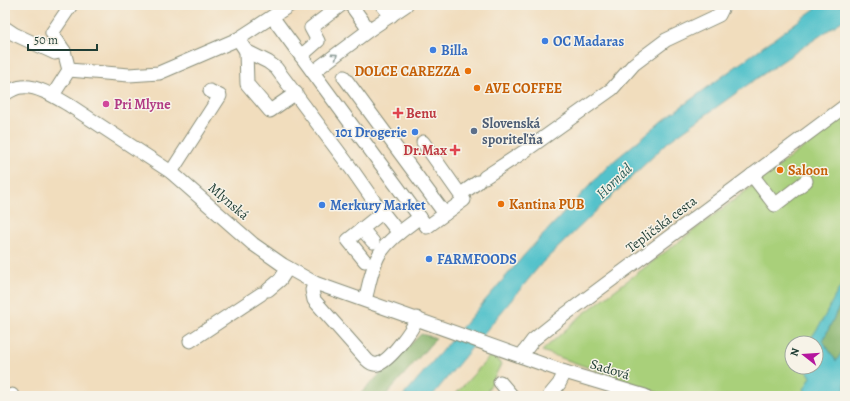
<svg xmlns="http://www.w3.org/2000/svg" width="850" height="401" viewBox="0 0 850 401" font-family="Alegreya,serif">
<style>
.green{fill:#a9d07a;stroke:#648657;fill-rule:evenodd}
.forest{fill:#86b26a;stroke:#52784f}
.water{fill:#54c2cb;stroke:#3a8080}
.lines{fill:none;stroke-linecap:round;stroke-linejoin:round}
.minor-casing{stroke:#888d78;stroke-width:15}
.minor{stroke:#fff;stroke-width:13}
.oneway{stroke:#8f9e9a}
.shop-dot{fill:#3f7fe0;stroke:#f7f3e8;stroke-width:1.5}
.food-dot{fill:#e8710a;stroke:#f7f3e8;stroke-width:1.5}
.hotel-dot{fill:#d1479c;stroke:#f7f3e8;stroke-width:1.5}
.health-dot{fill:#e0444e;stroke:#f7f3e8;stroke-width:1.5}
.service-dot{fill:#5c6f8a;stroke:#f7f3e8;stroke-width:1.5}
.labels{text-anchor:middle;stroke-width:3;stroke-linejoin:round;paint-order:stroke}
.shop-label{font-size:14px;font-weight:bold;fill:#366cbe;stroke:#f7f3e8;text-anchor:start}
.food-label{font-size:14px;font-weight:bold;fill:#c56008;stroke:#f7f3e8;text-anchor:start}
.hotel-label{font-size:14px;font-weight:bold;fill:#b23c85;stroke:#f7f3e8;text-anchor:start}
.health-label{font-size:14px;font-weight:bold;fill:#be3a42;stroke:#f7f3e8;text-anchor:start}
.service-label{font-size:14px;font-weight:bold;fill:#4e5e75;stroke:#f7f3e8;text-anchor:start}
.street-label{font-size:14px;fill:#1f3d34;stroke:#f7f3e8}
.water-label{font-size:15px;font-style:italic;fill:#2c5e5a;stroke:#f7f3e8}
</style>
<rect width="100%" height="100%" fill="#f7f3e8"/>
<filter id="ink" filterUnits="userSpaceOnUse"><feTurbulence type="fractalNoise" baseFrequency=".025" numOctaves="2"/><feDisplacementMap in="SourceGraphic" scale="8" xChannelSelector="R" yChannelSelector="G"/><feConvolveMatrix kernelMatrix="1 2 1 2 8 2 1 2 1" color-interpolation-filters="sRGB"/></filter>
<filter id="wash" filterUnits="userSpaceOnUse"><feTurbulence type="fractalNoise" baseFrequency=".012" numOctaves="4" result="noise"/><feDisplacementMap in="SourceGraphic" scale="16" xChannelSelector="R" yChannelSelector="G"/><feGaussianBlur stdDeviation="0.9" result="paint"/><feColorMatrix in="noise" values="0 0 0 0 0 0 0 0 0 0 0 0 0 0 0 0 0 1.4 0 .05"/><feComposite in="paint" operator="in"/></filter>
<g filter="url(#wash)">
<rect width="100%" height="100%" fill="#f1ddbd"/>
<g class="green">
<path d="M845,116v280h-177l-126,-45 40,-36zM792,343h24v24h-24z"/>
<path d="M493,353l8,11 -16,32h-31z"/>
</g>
<g class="forest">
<path d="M845,296v52l-9,13 -13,-20 14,-30z"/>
<path d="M421,334l15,4 -51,58h-27z"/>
</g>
<g class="water">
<path d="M820,5h25v14l-95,64 -82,59 -126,121 -110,133h-29l123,-143 82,-87 55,-46z"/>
<path d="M845,281v15l-8,15 -14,30 13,20 9,-13v48h-37l-4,-7 7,-12 -6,-10h11v-24h-8c5,-8 10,-15 14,-22 8,-14 13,-28 23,-40z"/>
</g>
</g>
<g filter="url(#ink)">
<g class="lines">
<g class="minor-casing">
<g id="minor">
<path d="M351,5l18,25"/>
<path d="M382,5l9,11"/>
<path d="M273,18l154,209 37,-27 -41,-58"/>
<path d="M5,28l9,6 41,19 9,-2"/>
<path d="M238,39l8,12 22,11 8,6 77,103 23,33 23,29"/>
<path d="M246,51l1,33 23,27 26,-18"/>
<path d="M301,56l17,-15 -7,-13 30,-23"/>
<path d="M69,70l60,5 30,-2 79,-34 52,-34"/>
<path d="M69,70l-5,-19 -12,-18 19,-28"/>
<path d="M313,72l56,-42 37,-25"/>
<path d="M344,77l101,137"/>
<path d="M5,94c5,-3 11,-7 17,-7 15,-2 35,11 47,18l102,67 82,72 30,21 32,18 250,89 80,24"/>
<path d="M53,95l16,-25"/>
<path d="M171,172l49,-76 -10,-5"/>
<path d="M752,175l23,30 31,-24"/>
<path d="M485,177l40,-26 87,-62 22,-25 32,-24 53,-25 5,-10"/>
<path d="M461,194l17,-12"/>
<path d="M362,229l11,13"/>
<path d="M365,261l-17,-21 35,-28"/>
<path d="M315,283l-3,7 2,10 53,60c3,3 7,5 11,4 12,-3 35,-35 39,-46"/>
<path d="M268,290l12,-10 8,-12"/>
<path d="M365,300c4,-14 7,-35 15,-47 10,-15 26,-25 40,-36"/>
<path d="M190,341l71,-47"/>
<path d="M521,356l12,-16 30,-24 282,-210"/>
<path d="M500,382l12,14"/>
<path d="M12,396v-1"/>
<path d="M549,396l10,-12 6,-12"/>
</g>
</g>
<use href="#minor" class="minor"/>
</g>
<defs><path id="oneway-chevron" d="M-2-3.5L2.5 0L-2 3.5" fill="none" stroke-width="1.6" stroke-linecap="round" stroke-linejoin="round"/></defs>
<use class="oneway" href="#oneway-chevron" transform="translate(335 56) rotate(-37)"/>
</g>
<g class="shop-dot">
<circle cx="545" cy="41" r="4"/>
<circle cx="433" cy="50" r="4"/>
<circle cx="415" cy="132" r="4"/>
<circle cx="322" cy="205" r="4"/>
<circle cx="429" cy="259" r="4"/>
</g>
<g class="food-dot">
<circle cx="468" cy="71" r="4"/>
<circle cx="477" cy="88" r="4"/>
<circle cx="780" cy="170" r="4"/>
<circle cx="501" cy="204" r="4"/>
</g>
<circle class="hotel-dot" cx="106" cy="104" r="4"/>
<g class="health-dot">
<path d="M396 107h4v4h4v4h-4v4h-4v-4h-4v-4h4z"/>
<path d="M453 144h4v4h4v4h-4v4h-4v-4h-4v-4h4z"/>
</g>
<circle class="service-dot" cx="474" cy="131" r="4"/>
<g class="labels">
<g class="shop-label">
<text x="553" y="46">OC Madaras</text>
<text x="441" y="55">Billa</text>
<text x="407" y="137" text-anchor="end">101 Drogerie</text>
<text x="330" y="210">Merkury Market</text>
<text x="437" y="264">FARMFOODS</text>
</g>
<g class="food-label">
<text x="460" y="76" text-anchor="end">DOLCE CAREZZA</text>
<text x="485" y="93">AVE COFFEE</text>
<text x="788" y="175">Saloon</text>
<text x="509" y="209">Kantina PUB</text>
</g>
<g class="hotel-label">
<text x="114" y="109">Pri Mlyne</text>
</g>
<g class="health-label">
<text x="406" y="118">Benu</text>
<text x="447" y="155" text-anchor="end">Dr.Max</text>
</g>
<g class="service-label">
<text x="482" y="128">Slovenská<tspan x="482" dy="16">sporiteľňa</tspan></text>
</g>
<g class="street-label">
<text transform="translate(229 201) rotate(41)" y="5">Mlynská</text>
<text transform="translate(661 224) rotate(-37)" y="5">Tepličská cesta</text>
<text transform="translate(610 369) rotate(17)" y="5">Sadová</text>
</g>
<g class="water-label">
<text transform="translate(614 181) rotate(-44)" y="5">Hornád</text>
</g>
</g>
<rect width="850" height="401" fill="none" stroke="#f7f3e8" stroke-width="20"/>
<g transform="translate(804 355) rotate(287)"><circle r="19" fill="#f7f3e8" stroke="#a1aaa0"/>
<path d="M0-3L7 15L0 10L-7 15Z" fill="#b5179e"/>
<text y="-6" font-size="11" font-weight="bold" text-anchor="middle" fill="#1f3d34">N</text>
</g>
<path d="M28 44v6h69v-6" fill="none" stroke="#1f3d34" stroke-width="2"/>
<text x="34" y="44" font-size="12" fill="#1f3d34" stroke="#f7f3e8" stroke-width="3" paint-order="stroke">50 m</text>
</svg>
